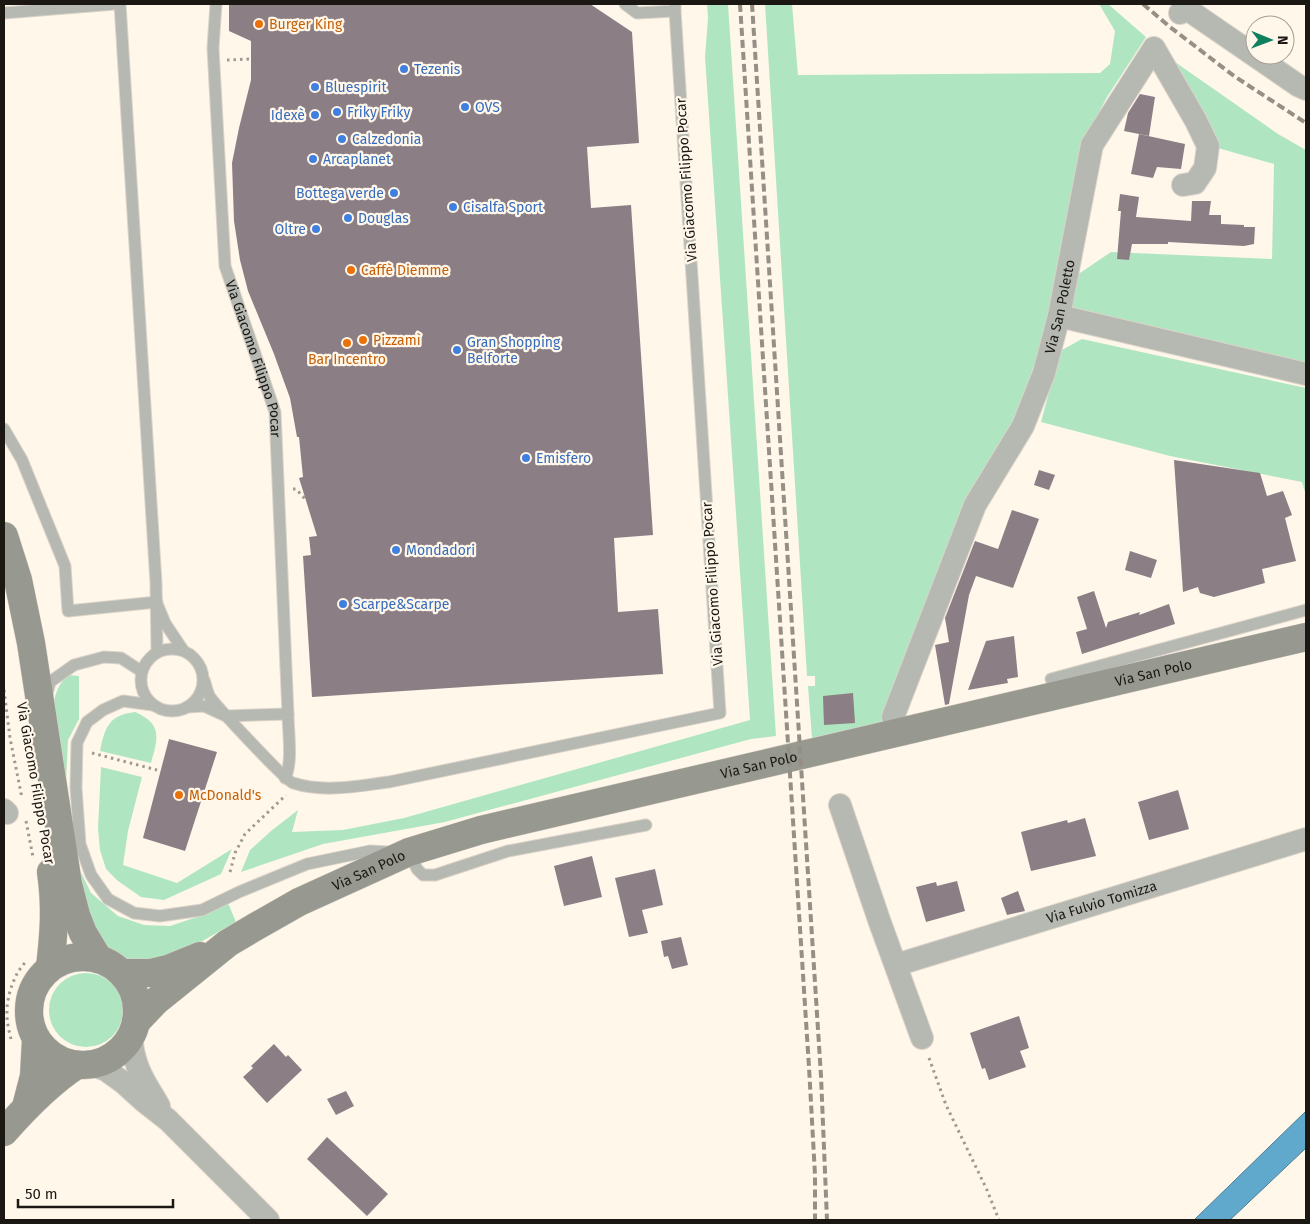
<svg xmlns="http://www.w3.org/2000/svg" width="1310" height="1224" viewBox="0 0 1310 1224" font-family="'Fira Sans',sans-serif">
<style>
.green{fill:#afe6c1}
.water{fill:#61a9cc;stroke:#4c7e95}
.building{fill:#8c7e85}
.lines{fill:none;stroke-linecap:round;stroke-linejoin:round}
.lane-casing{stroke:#dbd3c8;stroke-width:13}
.street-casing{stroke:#dbd3c8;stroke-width:24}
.secondary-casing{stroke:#dbd3c8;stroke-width:29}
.path{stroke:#9f9990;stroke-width:3;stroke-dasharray:2.5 4;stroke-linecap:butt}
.lane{stroke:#b6b8b2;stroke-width:11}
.street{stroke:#b6b8b2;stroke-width:22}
.secondary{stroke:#979890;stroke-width:28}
.rail{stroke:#958f86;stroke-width:4;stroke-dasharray:8 4;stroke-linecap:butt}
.food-dot{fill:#e8710a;stroke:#fff7ea;stroke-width:2}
.shop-dot{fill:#3f7fe0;stroke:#fff7ea;stroke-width:2}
.labels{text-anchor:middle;stroke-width:4.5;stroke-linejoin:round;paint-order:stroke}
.food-label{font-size:14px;fill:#c56008;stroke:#fff7ea;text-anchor:start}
.shop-label{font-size:14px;fill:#366cbe;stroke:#fff7ea;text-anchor:start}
.street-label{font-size:14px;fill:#1b1814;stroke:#fff7ea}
</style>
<rect width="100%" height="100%" fill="#fff7ea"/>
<g class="green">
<path d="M707,4h21l48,732 -25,3 -306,83 -122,22 -82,28 9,-22 21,-19 27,-21 -6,22 51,-2 61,-12 346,-98 -45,-663 3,-39z"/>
<path d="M765,4h27l6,71 302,-2 10,-9 5,-33 -16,-27h9l38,33 -39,60 -26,49 -32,173 -32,99 -54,89 -81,216 -70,15 -4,-52h7v-10h-8z"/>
<path d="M1175,62l103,72 28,16v215l-219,-48 -17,-12 4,-28 37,-25 161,7 2,-95 -56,-16z"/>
<path d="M1082,339l224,49v107l-4,-13 -132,-26 -129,-34 19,-71z"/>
<path d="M69,675l10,1v43l-11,21 -2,43 10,79 15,31 27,23 26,9 26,1 39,-13 19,-10 8,19 -46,26 -37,15 -30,-4 -26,-20 -9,-15 -37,-195c2,-18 1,-42 18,-54z"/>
<path d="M135,712c28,12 23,27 16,51l-51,-12c5,-24 9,-36 35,-39z"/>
<path d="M101,767l41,10 -14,54 -5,34 54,18 55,-34 -11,25 -57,26 -23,-3 -23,-16 -12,-12 -6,-19 -2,-22z"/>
<circle cx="86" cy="1010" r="37"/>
</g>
<path class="water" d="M1306,1111v37l-76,72h-36z"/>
<g class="building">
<path d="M229,4h361l42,28 7,111 -52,4 4,61 40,-3 22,330 -39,3 4,74 40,-3 5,65 -351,23 -9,-141 8,-1 -2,-18 8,-1 -18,-58 4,-1 -4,-40h-2l-7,-39 -16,-44 -26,-63 -8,-31 -6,-39 -2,-58 7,-35 12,-48v-39l-22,-10z"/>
<path d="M1140,94l15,3 -6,39 -25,-5 4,-18z"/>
<path d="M1139,134l46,10 -4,25 -24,-2 -4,11 -22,-4z"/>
<path d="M1120,194l19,3 -3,20 55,4 1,-20h19l-2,14h12v9l23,1v2h11l-1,17 -10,2 -76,-4v2h-36l-3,16 -12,-1 4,-48h-3z"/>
<path d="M1174,460l86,13 7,23 16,-5 9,24 -7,3 11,43 -34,8 3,14 -51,14 -14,-4 -2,-6 -15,5z"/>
<path d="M1039,470l16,5 -6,15 -15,-5z"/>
<path d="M1012,510l27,9 -26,69 -37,-12 -7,19 -20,109 -4,1 -10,-60 14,-3 -4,-24 30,-77 23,8z"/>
<path d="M1130,551l27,9 -6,18 -26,-8z"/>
<path d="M1094,591l12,37 2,-6 32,-10 -1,3 30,-11 6,20 -93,30 -6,-22 11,-3 -10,-32z"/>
<path d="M1014,636l4,41 -11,2 1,4 -40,7 18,-49z"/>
<path d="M853,693l2,30 -31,2 -1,-29z"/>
<path d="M169,739l48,13 -32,99 -42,-13z"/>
<path d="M1178,790l11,39 -40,11 -11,-38z"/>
<path d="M1085,818l11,38 -65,15 -10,-39 46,-12 1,3z"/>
<path d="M592,856l10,41 -38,9 -10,-40z"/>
<path d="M655,869l8,36 -21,5 6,23 -19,4 -14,-59z"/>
<path d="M957,881l8,30 -39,11 -10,-35 20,-5 1,4z"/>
<path d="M1018,891l7,20 -18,4 -6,-17z"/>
<path d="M681,937l7,28 -16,4 -4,-13 -4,1 -3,-16z"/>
<path d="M1019,1016l10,32 -9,3 6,16 -37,13 -4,-12 -3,1 -12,-36z"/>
<path d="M274,1044l12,13 2,-2 14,15 -35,33 -24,-26 10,-9 -2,-2z"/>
<path d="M346,1091l8,15 -18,9 -9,-16z"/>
<path d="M327,1137l61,57 -21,22 -60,-57z"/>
</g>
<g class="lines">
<g class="lane-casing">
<g id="lane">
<path d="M120,4l36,579 1,69"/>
<path id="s1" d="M216,4l-3,44 12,218 50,146 13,302c0,16 5,50 -3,64"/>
<path d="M625,4l12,9 38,-2v-5"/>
<path d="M4,13l111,-9"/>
<path d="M4,429l18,31 43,106 3,45 89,-9"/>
<path d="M158,606l7,17 18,27"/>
<circle cx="172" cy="680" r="31"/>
<path d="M1051,679l255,-69"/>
<path d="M204,680c2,5 3,12 6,17 8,11 76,84 83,86 32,10 64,3 96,-1l331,-69 -45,-702"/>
<path d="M47,694l3,-12 24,-17 30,-8 17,1 20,13"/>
<path d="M153,705l-30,-4 -20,9 -16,12 -10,21 -1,45 4,56 11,31 17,24 26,14 26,3 42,-6 37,-18 68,-28 63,-13 20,1"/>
<path d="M188,707l16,-1 22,10 62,-2"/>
<path d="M409,852l8,17 6,6h12l73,-24 138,-26"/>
</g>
</g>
<g class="street-casing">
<g id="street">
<path d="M1180,13l4,-6 115,79 7,3"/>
<path d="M1059,316l247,58"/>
<path id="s2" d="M893,717l82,-212 48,-79 21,-53 15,-57 33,-171 62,-97 42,73 12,25 -3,22 -10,15 -12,2"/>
<path d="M840,805l39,115 43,118"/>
<path d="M4,810l3,3"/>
<path id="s3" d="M896,965l410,-126"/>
<path d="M131,1036c3,32 12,43 28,70"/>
<path d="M92,1065l14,5 18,13 21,19 23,18 100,100"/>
</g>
</g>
<g class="secondary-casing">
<g id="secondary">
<path d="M4,536l14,44 13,63 37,241 8,31 7,18 15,25"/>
<circle cx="83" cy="1011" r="54"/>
<path d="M50,967c4,-34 6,-61 1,-95"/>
<path d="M122,973h29l17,-4 32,-13"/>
<path id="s4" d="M136,1022l20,-21 72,-58 27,-16 44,-25 110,-50 72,-22 825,-193"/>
<path d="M26,1107l8,-31 2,-37"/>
<path d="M4,1132c22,-25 45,-49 73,-67"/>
</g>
</g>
<g class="path">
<path d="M227,60l24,-1"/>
<path d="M293,489h3l11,12"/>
<path d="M4,690l6,48 12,60"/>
<path d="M92,753l65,17"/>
<path d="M26,821l7,36"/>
<path d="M230,872l5,-19 10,-19 41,-39"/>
<path d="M11,1039c-2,-8 -4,-16 -4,-24 -1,-17 7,-43 20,-54"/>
<path d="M929,1058l17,47 41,85 12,30"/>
</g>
<use href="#lane" class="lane"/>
<use href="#street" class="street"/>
<use href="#secondary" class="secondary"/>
<g class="rail">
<path d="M740,4l69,1063 6,108v45"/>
<path d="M752,4l69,1072 6,144"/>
<path d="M1143,4l27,23 64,49 72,47"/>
</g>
</g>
<g class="food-dot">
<circle cx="259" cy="24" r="5"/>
<circle cx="351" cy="270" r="5"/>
<circle cx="363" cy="340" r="5"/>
<circle cx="347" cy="343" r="5"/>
<circle cx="179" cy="795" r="5"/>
</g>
<g class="shop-dot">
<circle cx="404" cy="69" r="5"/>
<circle cx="315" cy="87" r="5"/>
<circle cx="465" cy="107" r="5"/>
<circle cx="337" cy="112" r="5"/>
<circle cx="315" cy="115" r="5"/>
<circle cx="342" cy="139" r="5"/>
<circle cx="313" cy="159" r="5"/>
<circle cx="394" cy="193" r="5"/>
<circle cx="453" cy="207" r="5"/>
<circle cx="348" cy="218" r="5"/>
<circle cx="316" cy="229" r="5"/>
<circle cx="457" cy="350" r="5"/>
<circle cx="526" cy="458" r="5"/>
<circle cx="396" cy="550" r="5"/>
<circle cx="343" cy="604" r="5"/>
</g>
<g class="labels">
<g class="food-label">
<text x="269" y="29">Burger King</text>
<text x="361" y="275">Caffè Diemme</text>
<text x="373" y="345">Pizzamì</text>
<text x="347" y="364" text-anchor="middle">Bar Incentro</text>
<text x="189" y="800">McDonald's</text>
</g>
<g class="shop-label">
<text x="414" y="74">Tezenis</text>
<text x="325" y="92">Bluespirit</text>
<text x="475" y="112">OVS</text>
<text x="347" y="117">Friky Friky</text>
<text x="305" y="120" text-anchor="end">Idexè</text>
<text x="352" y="144">Calzedonia</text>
<text x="323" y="164">Arcaplanet</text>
<text x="384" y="198" text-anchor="end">Bottega verde</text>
<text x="463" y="212">Cisalfa Sport</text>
<text x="358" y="223">Douglas</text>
<text x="306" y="234" text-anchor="end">Oltre</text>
<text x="467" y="347">Gran Shopping<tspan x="467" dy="16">Belforte</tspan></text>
<text x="536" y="463">Emisfero</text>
<text x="406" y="555">Mondadori</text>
<text x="353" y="609">Scarpe&amp;Scarpe</text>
</g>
<g class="street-label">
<text transform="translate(686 180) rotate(-94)" y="5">Via Giacomo Filippo Pocar</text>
<text dy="5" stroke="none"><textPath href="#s2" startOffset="445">Via San Poletto</textPath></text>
<text dy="5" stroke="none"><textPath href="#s1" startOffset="360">Via Giacomo Filippo Pocar</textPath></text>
<text transform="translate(712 584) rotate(-94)" y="5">Via Giacomo Filippo Pocar</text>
<text dy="5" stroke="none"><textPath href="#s4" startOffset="1090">Via San Polo</textPath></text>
<text dy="5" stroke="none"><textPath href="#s4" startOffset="685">Via San Polo</textPath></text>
<text transform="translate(36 783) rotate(80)" y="5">Via Giacomo Filippo Pocar</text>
<text dy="5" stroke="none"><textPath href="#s4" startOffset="280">Via San Polo</textPath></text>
<text dy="5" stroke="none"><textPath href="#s3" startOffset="215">Via Fulvio Tomizza</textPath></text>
</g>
</g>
<rect width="1310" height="1224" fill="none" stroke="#1b1814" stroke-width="10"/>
<g transform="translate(1270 40) rotate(91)"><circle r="24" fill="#fff7ea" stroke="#a49e94"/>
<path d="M0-4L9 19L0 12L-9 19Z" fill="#0d805e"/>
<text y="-8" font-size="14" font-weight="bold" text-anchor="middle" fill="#1b1814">N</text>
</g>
<path d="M18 1199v8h155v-8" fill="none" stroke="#1b1814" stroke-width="2.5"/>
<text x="25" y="1199" font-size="15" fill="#1b1814" stroke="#fff7ea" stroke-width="4" paint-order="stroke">50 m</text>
</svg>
